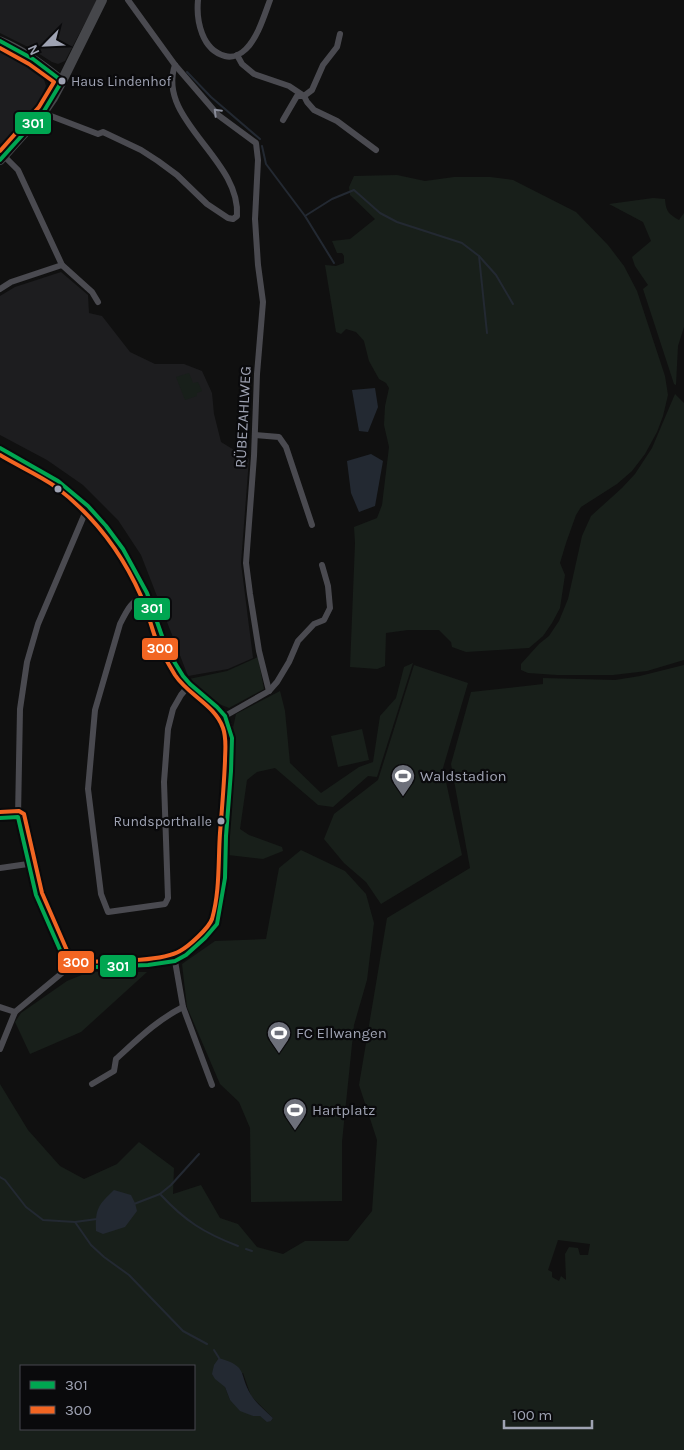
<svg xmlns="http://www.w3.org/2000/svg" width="684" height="1450" viewBox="0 0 684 1450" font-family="Karla,sans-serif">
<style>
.built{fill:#1d1d1f}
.green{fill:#181f1a;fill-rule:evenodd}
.water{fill:#232932}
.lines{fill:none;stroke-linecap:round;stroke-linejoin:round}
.stream{stroke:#232932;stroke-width:2}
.street{stroke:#4a4a50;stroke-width:6}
.secondary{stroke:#48494d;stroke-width:9}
.primary{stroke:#46474b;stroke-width:10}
.bus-1-casing{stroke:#0a0a0c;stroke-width:8}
.bus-2-casing{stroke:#0a0a0c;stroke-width:8}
.bus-1{stroke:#00a651;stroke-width:4}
.bus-2{stroke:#f26522;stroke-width:4}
.oneway{stroke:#8a8d9a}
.bus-dot{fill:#9fa3b3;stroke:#0a0a0c;stroke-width:2}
.labels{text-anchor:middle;stroke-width:4.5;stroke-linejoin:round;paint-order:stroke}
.bus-label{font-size:14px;fill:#9fa3b3;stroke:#0a0a0c;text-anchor:start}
.street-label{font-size:15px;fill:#9fa3b3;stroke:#0a0a0c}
.poi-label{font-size:15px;fill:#9fa3b3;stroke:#0a0a0c;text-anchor:start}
.line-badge{stroke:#0a0a0c;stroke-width:2}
.badge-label{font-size:14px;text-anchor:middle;font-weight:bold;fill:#fff}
</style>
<rect width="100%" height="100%" fill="#101010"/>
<g class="built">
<path d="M0,0h97l-32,61 -7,3 -6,-2 -22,-14 -30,-15z"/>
<path d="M0,47l20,10 14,10 9,9 3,10 -7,16 -30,36 -6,5 -3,1z"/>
<path d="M61,272l27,23 1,18 13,3 28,36 25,12h29l18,7 10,22 2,21 7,28 28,17 -8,104 12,95 -25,11 -40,7 -47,-121 -23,-35 -35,-35 -36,-25 -47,-25v-139l15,-9z"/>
</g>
<g class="green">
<path d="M397,175l28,6 29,-4h36l23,3 63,32 32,33 16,21 13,25 28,85 3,19 -5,21 -6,16 -12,22 -13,17 -15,13 -36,23 -5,8 -10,28 -6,20 5,12 -5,33 -8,15 -9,13 -14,12 -63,4 -14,-5 -1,-5 -12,-12h-31l-22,3 -1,33 -8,3 -27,-2 5,-124 -1,-16 23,-9 5,-13 7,-58 -5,-22 1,-19 4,-18 -3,-5 -7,-4 -10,-18 -5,-20 -8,-9 -10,-3 -5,5 -5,-2 -11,-67 11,1 8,-3v-7l-2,-3h-5l-5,-12 18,-2 25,-20 -25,-24 -1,-8 5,-11z"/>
<path d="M653,198l12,1c1,13 4,15 14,21l5,-7v114l-6,19 -2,39 -2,-1 -31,-95 5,-4 -13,-19 -3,-9 19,-16 -8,-19 -34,-18z"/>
<path d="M189,373l4,10 5,-1 4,9 -5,2v3l-12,4 -9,-23z"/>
<path d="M675,394l9,9v257l-37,11 -34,4h-56l-29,-2 -7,-3v-6l18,-20 10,-8 10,-15 9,-22 14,-63 9,-20 31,-28 13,-14 17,-26z"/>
<path d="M258,657l6,32 -35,19 -10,-4 -30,-25 38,-8z"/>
<path d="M413,663l-36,114 -9,-1 -35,31 -15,-2 -43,-37 -18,4 -10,8 -7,49 9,6 33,12 1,4 -20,8 -35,-4 6,-95 -1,-32 3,-14 44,-23 5,20 5,52 31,30 38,-26 14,-5 7,-46 16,-18 8,-31z"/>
<path d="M414,665l54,18 -25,85 19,87 -81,49 -15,-22 -22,-19 -20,-24 10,-25 44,-34z"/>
<path d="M684,665v785h-684v-366l28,46 32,36 24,13 33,-15 22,-22 35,26 -1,26 28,-9 19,33 18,6 19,23 26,7 22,-13h43l24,-30 5,-71 -18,-55 28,-167 83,-50 -19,-104 20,-72 72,-8v-6l72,2 25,-4zM558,1240l32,4 -2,11h-8l-2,-7 -9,-1 -4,7 1,26 -5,-4 -2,5 -7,-4v-5l-4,-2zM21,1366h173v63h-173zM243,1373l8,23 22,22 -2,3 -11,-5h-7l-23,-16 -5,-13z"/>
<path d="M362,729l7,31 -31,7 -7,-31z"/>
<path d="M301,850l44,21 21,23 8,29 -7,57 -13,45 -12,117v59l-91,1 -1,-74 -11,-26 -19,-18 -33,-77 -5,-43 33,-23 51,-2 13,-71z"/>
<path d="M89,972h58l-66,60 -51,22 -15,-32 6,-9 46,-32z"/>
</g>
<g class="water">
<path d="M375,388l3,19 -10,25 -9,-1 -7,-41z"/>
<path d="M371,454l12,7 -8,45 -16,6 -8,-19 -4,-32z"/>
<path d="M114,1190l17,5 4,8 2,8 -12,16 -22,7 -7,-3c-1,-22 2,-26 18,-41z"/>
<path d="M219,1358c30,9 19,15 32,37 5,8 15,16 22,23l-2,3 -4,1 -7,-6h-7l-13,-5 -10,-11 -5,-13 -10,-8 -3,-5 2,-9z"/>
</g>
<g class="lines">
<g class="stream">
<path d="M187,72l24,25 49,42"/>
<path d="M262,146l4,18 39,52 29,47"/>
<path d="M305,216l27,-17 22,-9 26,23 17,9 65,21 17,13 17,19 17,29"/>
<path d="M479,256l8,77"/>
<path d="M0,1177l5,3 21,27 17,13 32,2 16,23 13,12 25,18 54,56 24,13"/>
<path d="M160,1194c25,27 44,39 78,52"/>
<path d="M134,1204l26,-10 11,-9 28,-31"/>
<path d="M75,1222l22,-3"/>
<path d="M246,1249l6,2"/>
<path d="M214,1350l5,8"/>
</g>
<g class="street">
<path d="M128,0l47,65 43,50 38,28 2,17 -3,59 3,46 5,37 -6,72 -3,82 -8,107 4,31 9,57 10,40"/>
<path d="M198,0c-2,21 4,50 27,56 7,2 15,-1 21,-7 12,-12 18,-33 24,-49"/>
<path d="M237,55l5,9 12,10 35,12 15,10 3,6 7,8 23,11 39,29"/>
<path d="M44,111l7,5 47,18 5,-2 38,18 17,11 19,14 30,29 21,14 5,1 4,-3c4,-57 -81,-96 -62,-151"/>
<path d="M283,120l14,-24h7l8,-6 11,-25 14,-18 3,-13"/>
<path d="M4,156l14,14 44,95 30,27 6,10"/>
<path d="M0,289l11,-7 51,-17"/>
<path d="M255,435l24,2 7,10 26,78"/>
<path d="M0,448l58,33 30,25 18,20 17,23 24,44 16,46 12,24 8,13 7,8 27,23 8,9 4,10 3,12 -1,33 -5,65 -1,42 -8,46 -12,14 -19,17 -11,6 -27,4 -80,3 -53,44 -15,37"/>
<path d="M147,593c-16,9 -19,15 -27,31l-25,86 -7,79 13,105 7,18 57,-8 3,-6 -4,-116 4,-53 5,-20 8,-14 9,-11"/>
<path d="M225,716l44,-25 8,-9 12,-20 9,-21 16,-17 10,-4 6,-12 -2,-22 -6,-21"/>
<path d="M0,818l18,-1"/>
<path d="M0,868l28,-4"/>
<path d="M175,961l8,46 29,78"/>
<path d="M68,968l-32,-73 -18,-78 2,-108 7,-47 11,-38 50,-118"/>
<path d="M0,1007l15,5"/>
<path d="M92,1084l22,-13 2,-12c21,-19 41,-39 67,-52"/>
</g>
<path class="secondary" d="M0,41c24,10 43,24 62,40"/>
<path class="primary" d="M0,160l44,-49 9,-13 9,-17 40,-81"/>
<g class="bus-1-casing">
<g id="bus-1">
<path d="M0,41l33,18 29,22 -18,30 -44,49"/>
<path d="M0,448l58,33 30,25 18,20 17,23 24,44 16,46 12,24 8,13 7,8 27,23 8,9 7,22 -1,33 -5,65 -1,42 -8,46 -12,14 -19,17 -11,6 -27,4 -80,3 -32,-73 -18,-78 -18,1"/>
</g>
</g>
<g class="bus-2-casing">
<g id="bus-2">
<path d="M0,48l29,16 25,18 -15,25 -39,44"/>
<path d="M0,455c18,11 39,20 56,32 37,28 66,66 85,109 7,15 10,31 16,46 5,11 12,23 18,33 13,20 40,30 48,53 4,11 2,22 2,33 -1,24 -3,48 -5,72 -2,29 0,58 -8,86 -3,9 -23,27 -32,32 -20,12 -83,10 -108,11l-30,-69 -18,-79 -5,-3 -19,1"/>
</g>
</g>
<use href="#bus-1" class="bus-1"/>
<use href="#bus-2" class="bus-2"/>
</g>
<defs><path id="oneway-chevron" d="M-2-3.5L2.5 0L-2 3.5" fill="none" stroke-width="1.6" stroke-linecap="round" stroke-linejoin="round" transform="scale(1.25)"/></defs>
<use class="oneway" href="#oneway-chevron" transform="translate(217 112) rotate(-135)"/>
<defs>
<g id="stadium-pin" transform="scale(1.25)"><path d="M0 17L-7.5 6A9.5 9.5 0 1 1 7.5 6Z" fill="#6d707a" stroke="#0a0a0c"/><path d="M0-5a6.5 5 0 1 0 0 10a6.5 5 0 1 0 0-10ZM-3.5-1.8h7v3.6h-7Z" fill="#fff"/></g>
</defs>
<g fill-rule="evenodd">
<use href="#stadium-pin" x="403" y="776"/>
<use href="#stadium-pin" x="279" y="1033"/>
<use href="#stadium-pin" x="295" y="1110"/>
</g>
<g class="bus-dot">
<circle cx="62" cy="81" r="4.5"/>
<circle cx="58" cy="489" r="4.5"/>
<circle cx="221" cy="821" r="4.5"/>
</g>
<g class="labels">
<g class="bus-label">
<text x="71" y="86">Haus Lindenhof</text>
<text x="212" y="826" text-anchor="end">Rundsporthalle</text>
</g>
<g class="street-label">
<text transform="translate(243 417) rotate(-87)" y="5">RÜBEZAHLWEG</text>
</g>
<g class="poi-label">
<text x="420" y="781">Waldstadion</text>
<text x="296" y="1038">FC Ellwangen</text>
<text x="312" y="1115">Hartplatz</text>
</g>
</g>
<g class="line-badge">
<rect x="14" y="111" width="38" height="24" rx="5" fill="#00a651"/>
<rect x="133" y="597" width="38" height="24" rx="5" fill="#00a651"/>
<rect x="141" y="637" width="38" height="24" rx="5" fill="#f26522"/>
<rect x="57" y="950" width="38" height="24" rx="5" fill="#f26522"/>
<rect x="99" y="954" width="38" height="24" rx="5" fill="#00a651"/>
</g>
<g class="badge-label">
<text x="33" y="128">301</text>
<text x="152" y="613">301</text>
<text x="160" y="653">300</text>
<text x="76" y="967">300</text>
<text x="118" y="971">301</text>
</g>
<rect x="20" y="1365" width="175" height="65" fill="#0a0a0c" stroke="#46474f"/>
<rect x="30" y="1381" width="25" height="8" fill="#00a651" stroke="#46474f"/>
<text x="65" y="1390" font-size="15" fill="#9fa3b3">301</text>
<rect x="30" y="1406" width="25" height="8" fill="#f26522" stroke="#46474f"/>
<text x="65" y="1415" font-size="15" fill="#9fa3b3">300</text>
<g transform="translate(45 45) rotate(246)" stroke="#0a0a0c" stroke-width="4" paint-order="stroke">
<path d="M0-4L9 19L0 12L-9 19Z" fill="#9fa3b3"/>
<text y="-8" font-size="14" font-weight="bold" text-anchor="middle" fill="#9fa3b3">N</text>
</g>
<path d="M504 1420v8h88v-8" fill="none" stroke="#9fa3b3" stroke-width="2.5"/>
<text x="512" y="1420" font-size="15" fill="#9fa3b3" stroke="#0a0a0c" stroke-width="4" paint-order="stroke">100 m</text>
</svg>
